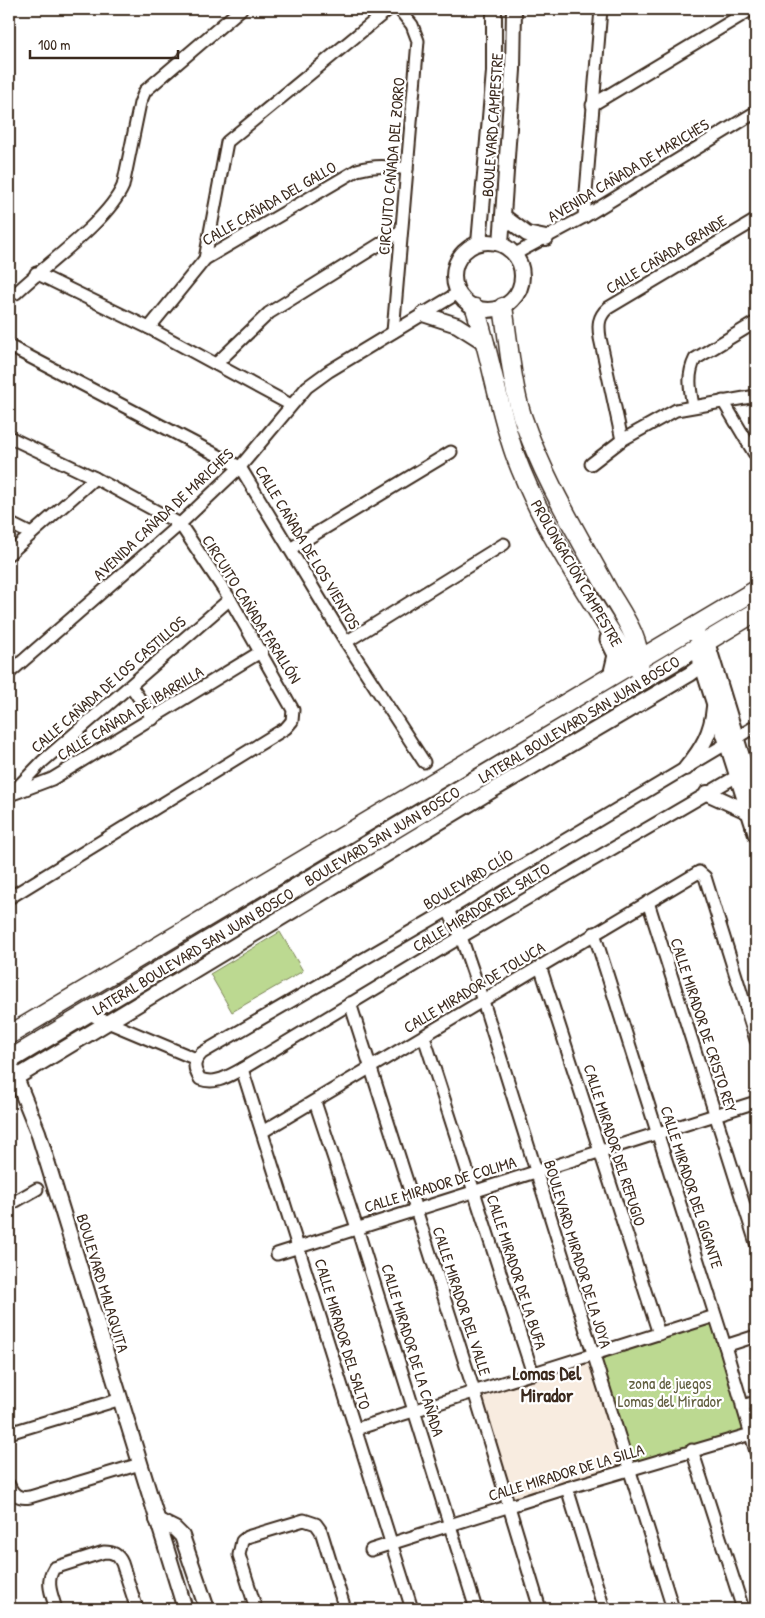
<svg xmlns="http://www.w3.org/2000/svg" width="765" height="1618" viewBox="0 0 765 1618" font-family="'Patrick Hand',sans-serif">
<style>
.built{fill:#f8ece0}
.green{fill:#bcd991;stroke:#7c8258}
.lines{fill:none;stroke-linecap:round;stroke-linejoin:round}
.minor-casing{stroke:#3b2a1e;stroke-width:15}
.tertiary-casing{stroke:#3b2a1e;stroke-width:18}
.secondary-casing{stroke:#3b2a1e;stroke-width:19}
.primary-casing{stroke:#3b2a1e;stroke-width:21}
.minor{stroke:#fff;stroke-width:11}
.tertiary{stroke:#fff;stroke-width:14}
.secondary{stroke:#fff;stroke-width:15}
.primary{stroke:#fff;stroke-width:18}
.labels{text-anchor:middle;stroke-width:4.5;stroke-linejoin:round;paint-order:stroke}
.street-label{font-size:16px;fill:#3b2a1e;stroke:#fff}
.park-label{font-size:16px;fill:#625f40;stroke:#fff}
.quarter-label{font-size:19px;font-weight:bold;fill:#3b2a1e;stroke:#fff}
</style>
<rect width="100%" height="100%" fill="#fff"/>
<filter id="ink" filterUnits="userSpaceOnUse"><feTurbulence type="fractalNoise" baseFrequency=".02" numOctaves="2"/><feDisplacementMap in="SourceGraphic" scale="10" xChannelSelector="R" yChannelSelector="G"/><feConvolveMatrix kernelMatrix="1 2 1 2 8 2 1 2 1" color-interpolation-filters="sRGB"/></filter>
<g filter="url(#ink)">
<path class="built" d="M590,1354l38,115 -119,38 -35,-116z"/>
<g class="green">
<path d="M280,932l23,39 -71,41 -22,-38z"/>
<path d="M716,1314l36,117 -124,38 -38,-115z"/>
</g>
<g class="lines">
<g class="minor-casing">
<g id="minor">
<path d="M592,105l160,-96"/>
<path d="M584,217l17,-208"/>
<path d="M515,254l69,-37 172,-105"/>
<path d="M205,259l22,-117 162,-133"/>
<path d="M36,273l113,55 142,77"/>
<path d="M16,293c30,-29 92,-72 107,-107l17,-83 5,-12 96,-82"/>
<path d="M149,328l56,-69 152,-89c18,-5 31,-4 50,-1"/>
<path d="M393,332l25,-291 -6,-16 -13,-16"/>
<path d="M9,346l231,121 106,175 78,120"/>
<path d="M216,364l53,-51 132,-82"/>
<path d="M723,401l31,52"/>
<path d="M693,406c-3,-17 -6,-31 2,-47l61,-37"/>
<path d="M9,437l86,41 85,46 50,75 63,111 -1,11 -6,7 -277,170"/>
<path d="M622,440l-22,-102c-2,-13 -2,-21 8,-30l148,-88"/>
<path d="M591,464l31,-24 54,-30 80,-14"/>
<path d="M9,523l22,11"/>
<path d="M290,549l161,-97"/>
<path d="M9,554l86,-76"/>
<path d="M346,642l158,-98"/>
<path d="M9,673l171,-149 60,-57 67,-80 22,-16 129,-78"/>
<path d="M131,686l22,33"/>
<path d="M756,726l-308,184 -246,143c-9,9 -9,15 -2,26 16,6 28,-3 42,-10l219,-132 295,-172"/>
<path d="M15,793l37,-14 210,-128"/>
<path d="M9,796l33,-34 188,-163"/>
<path d="M648,902l108,341"/>
<path d="M448,910l13,27 22,64 190,608"/>
<path d="M594,933l131,413 31,106"/>
<path d="M540,966l119,368"/>
<path d="M350,1003l124,388 66,218"/>
<path d="M86,1013l110,46"/>
<path d="M424,1037l109,337"/>
<path d="M242,1069l170,540"/>
<path d="M315,1102l42,126 119,381"/>
<path d="M262,1132l437,-260 6,5 51,163"/>
<path d="M9,1205l28,-16"/>
<path d="M277,1254l479,-152"/>
<path d="M725,1346l31,-10"/>
<path d="M742,1406l14,-4"/>
<path d="M356,1429l359,-113"/>
<path d="M9,1433l112,-34"/>
<path d="M692,1450l51,159"/>
<path d="M9,1485c4,10 10,14 21,12l110,-33"/>
<path d="M567,1488l37,121"/>
<path d="M371,1550l196,-62 184,-54"/>
<path d="M56,1609c-4,-14 -11,-27 -2,-41l50,-16c9,0 14,2 18,11l15,46"/>
<path d="M256,1609l-17,-54 3,-14 5,-4 57,-17 12,4 5,7 24,78"/>
</g>
</g>
<g class="tertiary-casing">
<g id="tertiary">
<path d="M503,216l24,18 19,4"/>
<circle cx="488" cy="276" r="34"/>
<path d="M479,243l15,-171v-63"/>
<path d="M501,244l12,-174 1,-61"/>
<path d="M423,314l34,11 30,19"/>
<path d="M682,633h13l12,9 49,160"/>
<path d="M699,656l57,179"/>
<path d="M686,768c16,-19 26,-36 28,-61"/>
<path d="M707,793l42,19"/>
<path d="M13,1070l25,62 147,477"/>
<path d="M9,1082l482,-291 199,-117 13,-10"/>
<path d="M157,1520l18,9 7,7 25,73"/>
</g>
</g>
<g class="secondary-casing">
<path id="secondary" d="M608,639l8,16 -5,21"/>
</g>
<g class="primary-casing">
<g id="primary">
<path d="M503,307c6,36 8,74 19,109 21,62 55,117 86,174 14,24 35,51 31,80"/>
<path d="M475,308c16,49 23,99 40,147 28,75 74,142 116,209l9,6"/>
<path d="M9,1035l747,-445"/>
<path d="M9,1060l747,-448"/>
</g>
</g>
<use href="#minor" class="minor"/>
<use href="#tertiary" class="tertiary"/>
<use href="#secondary" class="secondary"/>
<use href="#primary" class="primary"/>
</g>
</g>
<g class="labels">
<g class="street-label">
<text transform="translate(492 125) rotate(-86)" y="6">BOULEVARD CAMPESTRE</text>
<text transform="translate(391 166) rotate(-85)" y="6">CIRCUITO CAÑADA DEL ZORRO</text>
<text transform="translate(628 170) rotate(-31)" y="6">AVENIDA CAÑADA DE MARICHES</text>
<text transform="translate(269 203) rotate(-30)" y="6">CALLE CAÑADA DEL GALLO</text>
<text transform="translate(666 254) rotate(-31)" y="6">CALLE CAÑADA GRANDE</text>
<text transform="translate(163 514) rotate(-43)" y="6">AVENIDA CAÑADA DE MARICHES</text>
<text transform="translate(308 547) rotate(59)" y="6">CALLE CAÑADA DE LOS VIENTOS</text>
<text transform="translate(577 573) rotate(60)" y="6">PROLONGACIÓN CAMPESTRE</text>
<text transform="translate(252 609) rotate(58)" y="6">CIRCUITO CAÑADA FARALLÓN</text>
<text transform="translate(108 684) rotate(-41)" y="6">CALLE CAÑADA DE LOS CASTILLOS</text>
<text transform="translate(130 713) rotate(-31)" y="6">CALLE CAÑADA DE IBARRILLA</text>
<text transform="translate(579 719) rotate(-31)" y="6">LATERAL BOULEVARD SAN JUAN BOSCO</text>
<text transform="translate(382 836) rotate(-31)" y="6">BOULEVARD SAN JUAN BOSCO</text>
<text transform="translate(468 879) rotate(-31)" y="6">BOULEVARD CLÍO</text>
<text transform="translate(481 907) rotate(-31)" y="6">CALLE MIRADOR DEL SALTO</text>
<text transform="translate(193 951) rotate(-31)" y="6">LATERAL BOULEVARD SAN JUAN BOSCO</text>
<text transform="translate(474 987) rotate(-31)" y="6">CALLE MIRADOR DE TOLUCA</text>
<text transform="translate(704 1025) rotate(72)" y="6">CALLE MIRADOR DE CRISTO REY</text>
<text transform="translate(615 1145) rotate(72)" y="6">CALLE MIRADOR DEL REFUGIO</text>
<text transform="translate(440 1184) rotate(-17)" y="6">CALLE MIRADOR DE COLIMA</text>
<text transform="translate(692 1187) rotate(72)" y="6">CALLE MIRADOR DEL GIGANTE</text>
<text transform="translate(578 1254) rotate(73)" y="6">BOULEVARD MIRADOR DE LA JOYA</text>
<text transform="translate(517 1272) rotate(72)" y="6">CALLE MIRADOR DE LA BUFA</text>
<text transform="translate(103 1283) rotate(73)" y="6">BOULEVARD MALAQUITA</text>
<text transform="translate(462 1301) rotate(72)" y="6">CALLE MIRADOR DEL VALLE</text>
<text transform="translate(343 1334) rotate(73)" y="6">CALLE MIRADOR DEL SALTO</text>
<text transform="translate(413 1350) rotate(73)" y="6">CALLE MIRADOR DE LA CAÑADA</text>
<text transform="translate(566 1472) rotate(-17)" y="6">CALLE MIRADOR DE LA SILLA</text>
</g>
<g class="park-label">
<text x="670" y="1389">zona de juegos<tspan x="670" dy="18">Lomas del Mirador</tspan></text>
</g>
<g class="quarter-label">
<text x="547" y="1380">Lomas Del<tspan x="547" dy="22">Mirador</tspan></text>
</g>
</g>
<rect width="765" height="1618" fill="none" stroke="#fff" stroke-width="30"/>
<rect x="15" y="15" width="735" height="1588" fill="none" stroke="#3b2a1e" stroke-width="2" filter="url(#ink)"/>
<path d="M30 50v8h148v-8" fill="none" stroke="#3b2a1e" stroke-width="2.5"/>
<text x="38" y="50" font-size="15" fill="#3b2a1e" stroke="#ffffff" stroke-width="4" paint-order="stroke">100 m</text>
</svg>
